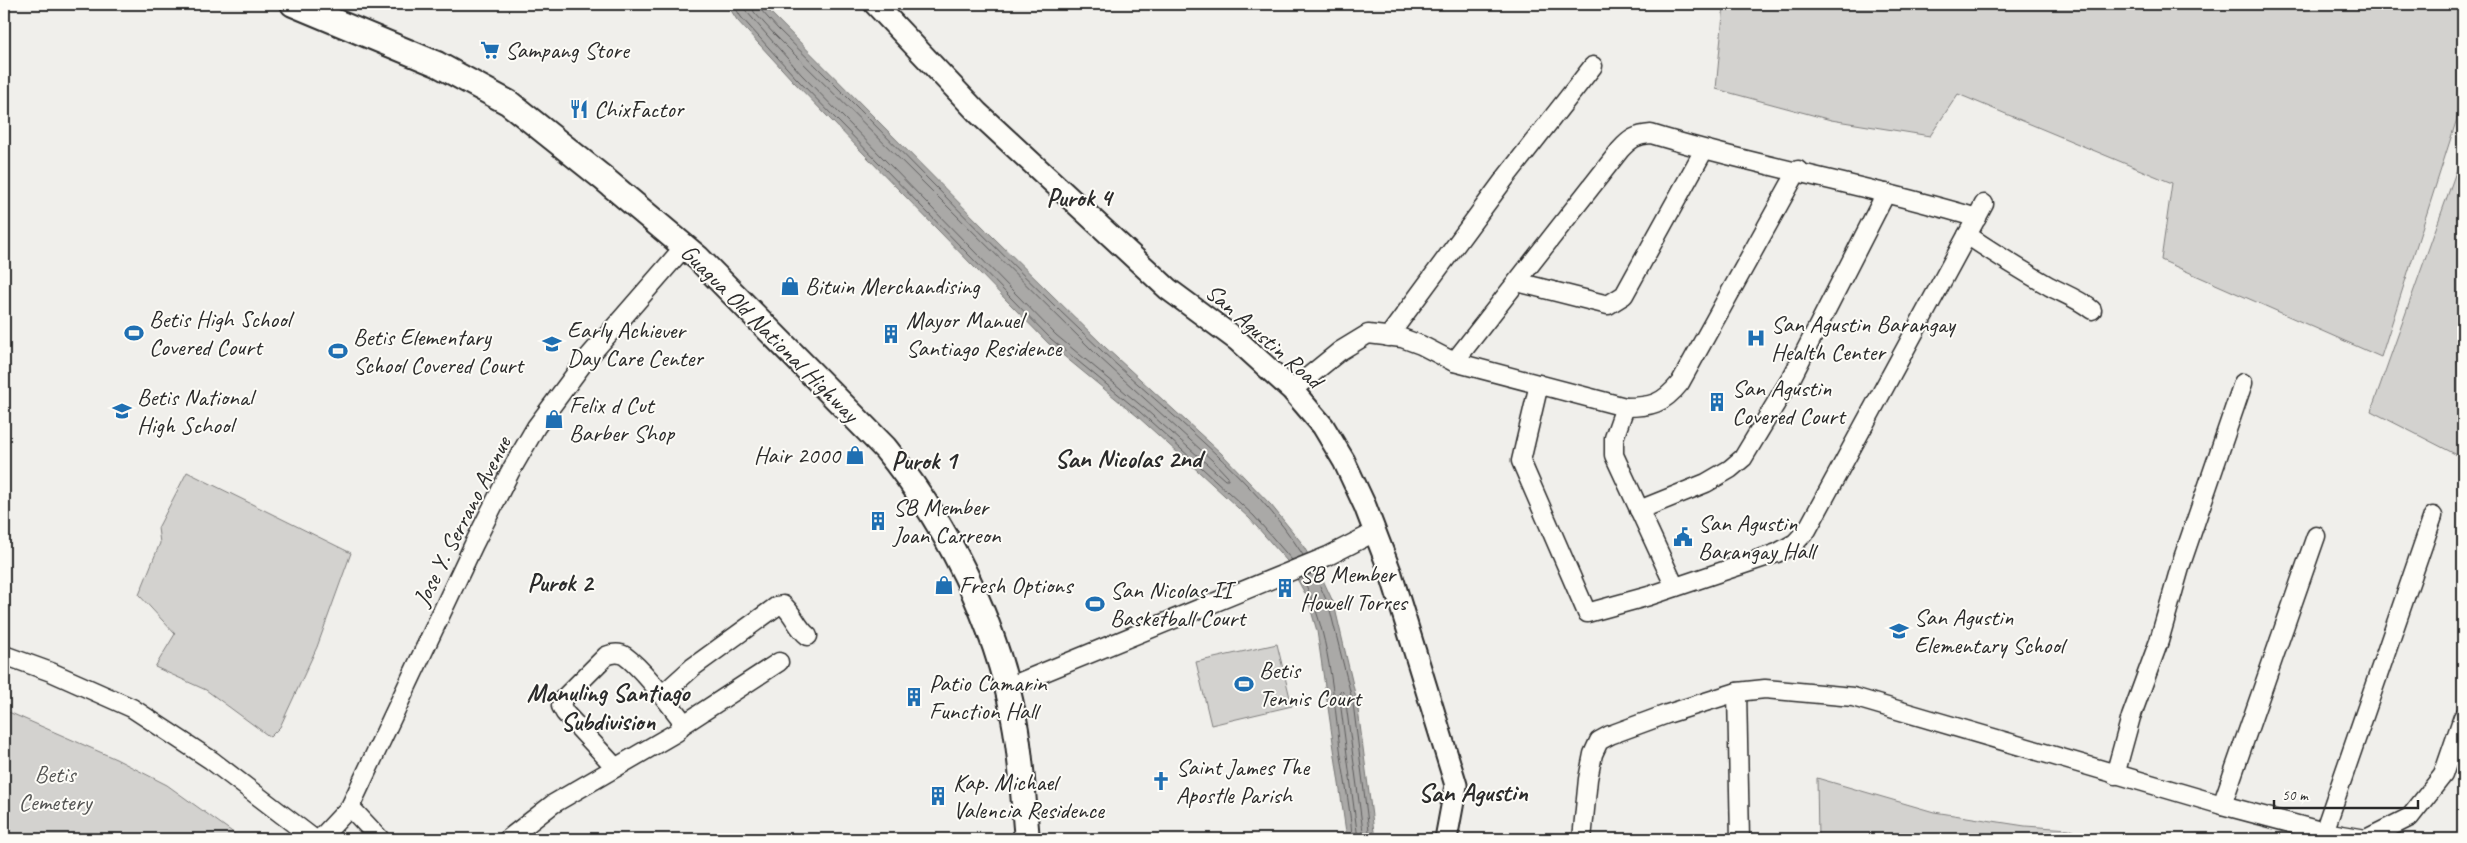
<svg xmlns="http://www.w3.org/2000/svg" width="2467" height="843" viewBox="0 0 2467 843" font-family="Caveat,sans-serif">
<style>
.green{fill:#d3d2cf;stroke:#7f7e7d}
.water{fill:#aaa9a7;stroke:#777775}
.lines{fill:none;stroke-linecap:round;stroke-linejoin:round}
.shore{stroke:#5e5d5d;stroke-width:1}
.minor-casing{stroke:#2b2b2b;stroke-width:21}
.tertiary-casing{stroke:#2b2b2b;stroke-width:25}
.secondary-casing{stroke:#2b2b2b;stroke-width:28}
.minor{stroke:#fdfcf7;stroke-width:18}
.tertiary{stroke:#fdfcf7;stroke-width:21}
.secondary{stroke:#fdfcf7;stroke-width:24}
.labels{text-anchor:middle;stroke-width:4;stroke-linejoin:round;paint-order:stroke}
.poi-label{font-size:24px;fill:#2b2b2b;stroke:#fdfcf7;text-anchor:start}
.street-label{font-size:24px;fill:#2b2b2b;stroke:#fdfcf7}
.park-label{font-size:24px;fill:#555554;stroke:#fdfcf7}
.neighbourhood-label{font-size:25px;font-weight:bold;fill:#2b2b2b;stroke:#fdfcf7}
.quarter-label{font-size:26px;font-weight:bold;fill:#2b2b2b;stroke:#fdfcf7}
</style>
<rect width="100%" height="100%" fill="#f0efeb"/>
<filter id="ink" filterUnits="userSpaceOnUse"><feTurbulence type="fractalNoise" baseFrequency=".02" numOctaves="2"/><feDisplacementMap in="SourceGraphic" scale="10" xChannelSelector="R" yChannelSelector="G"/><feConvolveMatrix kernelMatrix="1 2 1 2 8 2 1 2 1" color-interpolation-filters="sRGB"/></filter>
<g filter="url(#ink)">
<g class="green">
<path d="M1724,4h739v96l-82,257 -220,-97 11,-77 -214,-89 -28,42 -99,-16 -115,-31z"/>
<path d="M2463,152v306l-92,-47z"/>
<path d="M187,472l164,81 -34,94 -37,80 -10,10 -64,-47 -51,-23 20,-33 -36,-39 21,-52 -2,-15z"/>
<path d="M1277,644l15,62 -81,19 -15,-63z"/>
<path d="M4,710l112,49 51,26 75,54h-238z"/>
<path d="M1817,778l117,34 91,14 44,3 23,10h-274z"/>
</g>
<path class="water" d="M727,4h35l231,233 113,111 115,105 50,52 30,37 22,38 11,24 23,98 18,137h-28l-30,-208 -10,-34 -20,-36 -37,-42 -51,-47 -62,-56 -89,-73 -255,-262 -56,-61z"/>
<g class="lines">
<g class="shore">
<path d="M733,4l8,13 55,61 255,261 89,73 62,56 52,48 38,44"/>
<path d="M740,4l61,70 255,261 88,73 81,72h3v-3l-15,-16 -114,-104 -325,-323 -20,-22 -2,-8"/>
<path d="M758,4l2,5 18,20c110,106 213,218 324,322 67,64 152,126 201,204"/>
<path d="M1314,573l15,33 24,97 17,136"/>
<path d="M1302,577c28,54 31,119 39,179 4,27 10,56 11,83"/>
<path d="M1358,839l-19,-146 2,-3 2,2 3,12 18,135"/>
</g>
<g class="minor-casing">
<g id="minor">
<path d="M1967,235c27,18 54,35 82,51 15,8 30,13 43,24"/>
<path d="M1517,282l91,23 16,-10 80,-145"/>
<path d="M1388,337l118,-160 87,-111"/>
<path d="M1454,362l166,-212c10,-11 16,-15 31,-16 107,33 218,51 326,84"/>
<path d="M1539,384l-18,77 66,152 62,-17 128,-43 18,-10 12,-13 177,-326"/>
<path d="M1292,390l48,-39 28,-17 34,4 19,7 33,17 171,45c26,0 38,-3 55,-24l118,-213"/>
<path d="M1625,407l-11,31v17l61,132"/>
<path d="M1639,510l67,-27 24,-14 13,-11 50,-83 93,-182"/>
<path d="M4,655l47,17 81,36 79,52 103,79"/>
<path d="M1008,687l320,-131 47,-24"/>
<path d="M1737,692l3,147"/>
<path d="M662,695l31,-28 84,-61 6,-1c11,9 14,23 25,31"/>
<path d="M615,767l-50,-54 -4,-7 2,-7 43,-43c7,-3 13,-4 19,0 18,13 42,45 56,63v7"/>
<path d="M2115,775l16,-58 28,-76 22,-77 62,-181"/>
<path d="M2222,805l94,-269"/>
<path d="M350,807l30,32"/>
<path d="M2324,832l109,-316"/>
<path d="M320,839l30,-32 124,-263 36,-72 26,-45 49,-66 99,-114"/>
<path d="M508,839l45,-35 124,-72 4,-6 98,-64"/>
<path d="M1582,839l6,-60 5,-25 6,-13 11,-6 57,-21 70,-22 28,-3 88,8 369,108 102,27 42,7 44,-22 33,-42 20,-58"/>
</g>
</g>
<g class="tertiary-casing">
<path id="tertiary" d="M875,4l103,109 190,176 69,51 55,50 31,36 21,35 21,45 26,68 65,211 -10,54"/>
</g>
<g class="secondary-casing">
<path id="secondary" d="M293,4l144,60 72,39 94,75 95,80 187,190c62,76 111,174 129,271 8,39 9,80 13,120"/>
</g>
<use href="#minor" class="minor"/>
<use href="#tertiary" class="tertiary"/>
<use href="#secondary" class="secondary"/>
</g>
</g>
<defs>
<g id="supermarket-bare" transform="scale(1.5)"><path d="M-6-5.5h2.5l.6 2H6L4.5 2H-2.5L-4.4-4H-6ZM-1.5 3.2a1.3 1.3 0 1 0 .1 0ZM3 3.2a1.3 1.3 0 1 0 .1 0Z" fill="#1f6fb2" stroke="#fdfcf7" stroke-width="2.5" paint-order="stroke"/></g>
<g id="restaurant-bare" transform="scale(1.5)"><path d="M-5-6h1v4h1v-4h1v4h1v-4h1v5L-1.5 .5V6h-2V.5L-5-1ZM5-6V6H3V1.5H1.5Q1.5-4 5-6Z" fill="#1f6fb2" stroke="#fdfcf7" stroke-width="2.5" paint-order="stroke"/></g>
<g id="shop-bare" transform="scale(1.5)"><path d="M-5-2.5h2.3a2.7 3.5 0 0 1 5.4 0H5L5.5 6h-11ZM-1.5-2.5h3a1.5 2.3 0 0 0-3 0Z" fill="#1f6fb2" stroke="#fdfcf7" stroke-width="2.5" paint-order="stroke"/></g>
<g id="stadium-bare" transform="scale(1.5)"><path d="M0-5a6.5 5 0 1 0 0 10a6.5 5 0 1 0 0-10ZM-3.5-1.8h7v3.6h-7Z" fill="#1f6fb2" stroke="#fdfcf7" stroke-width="2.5" paint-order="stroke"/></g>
<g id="building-bare" transform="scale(1.5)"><path d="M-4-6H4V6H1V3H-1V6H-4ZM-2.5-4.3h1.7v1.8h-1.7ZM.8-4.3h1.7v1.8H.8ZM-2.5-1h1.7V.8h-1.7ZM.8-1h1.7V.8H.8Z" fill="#1f6fb2" stroke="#fdfcf7" stroke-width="2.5" paint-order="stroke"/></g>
<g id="hospital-bare" transform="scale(1.5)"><path d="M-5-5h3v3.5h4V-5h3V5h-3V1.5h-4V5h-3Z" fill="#1f6fb2" stroke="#fdfcf7" stroke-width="2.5" paint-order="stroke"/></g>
<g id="school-bare" transform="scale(1.5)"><path d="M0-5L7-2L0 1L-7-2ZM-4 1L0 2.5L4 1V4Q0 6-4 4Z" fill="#1f6fb2" stroke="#fdfcf7" stroke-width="2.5" paint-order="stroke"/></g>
<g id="civic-bare" transform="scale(1.5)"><path d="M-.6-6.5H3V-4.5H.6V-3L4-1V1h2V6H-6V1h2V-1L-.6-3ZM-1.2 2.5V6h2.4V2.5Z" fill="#1f6fb2" stroke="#fdfcf7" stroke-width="2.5" paint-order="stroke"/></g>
<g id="church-bare" transform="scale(1.5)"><path d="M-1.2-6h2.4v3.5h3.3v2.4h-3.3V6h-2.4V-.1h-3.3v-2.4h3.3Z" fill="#1f6fb2" stroke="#fdfcf7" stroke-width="2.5" paint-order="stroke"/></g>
</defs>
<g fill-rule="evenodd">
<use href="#supermarket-bare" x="490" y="50"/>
<use href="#restaurant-bare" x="579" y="109"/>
<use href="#shop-bare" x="790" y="286"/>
<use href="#stadium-bare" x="134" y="333"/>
<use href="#building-bare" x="891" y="334"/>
<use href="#hospital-bare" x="1756" y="338"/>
<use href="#school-bare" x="552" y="344"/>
<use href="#stadium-bare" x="338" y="351"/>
<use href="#building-bare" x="1717" y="402"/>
<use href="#school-bare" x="122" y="411"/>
<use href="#shop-bare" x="554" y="419"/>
<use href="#shop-bare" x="855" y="455"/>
<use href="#building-bare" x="878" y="521"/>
<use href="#civic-bare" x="1683" y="537"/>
<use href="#shop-bare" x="944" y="585"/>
<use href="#building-bare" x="1285" y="588"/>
<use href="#stadium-bare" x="1095" y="604"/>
<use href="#school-bare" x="1899" y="631"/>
<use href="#stadium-bare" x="1244" y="684"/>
<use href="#building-bare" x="914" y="697"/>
<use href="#church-bare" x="1161" y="781"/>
<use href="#building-bare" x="938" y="796"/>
</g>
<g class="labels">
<g class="poi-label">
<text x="505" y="58">Sampang Store</text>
<text x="594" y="117">ChixFactor</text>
<text x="805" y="294">Bituin Merchandising</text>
<text x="149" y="327">Betis High School<tspan x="149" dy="28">Covered Court</tspan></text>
<text x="906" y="328">Mayor Manuel<tspan x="906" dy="28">Santiago Residence</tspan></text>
<text x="1771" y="332">San Agustin Barangay<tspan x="1771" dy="28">Health Center</tspan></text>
<text x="567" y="338">Early Achiever<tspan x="567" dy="28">Day Care Center</tspan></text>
<text x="353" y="345">Betis Elementary<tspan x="353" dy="28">School Covered Court</tspan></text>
<text x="1732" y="396">San Agustin<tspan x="1732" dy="28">Covered Court</tspan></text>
<text x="137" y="405">Betis National<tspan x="137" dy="28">High School</tspan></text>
<text x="569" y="413">Felix d Cut<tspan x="569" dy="28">Barber Shop</tspan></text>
<text x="840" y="463" text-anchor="end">Hair 2000</text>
<text x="893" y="515">SB Member<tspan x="893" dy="28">Joan Carreon</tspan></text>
<text x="1698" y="531">San Agustin<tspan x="1698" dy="28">Barangay Hall</tspan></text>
<text x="1300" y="582">SB Member<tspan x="1300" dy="28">Howell Torres</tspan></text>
<text x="959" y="593">Fresh Options</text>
<text x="1110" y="598">San Nicolas II<tspan x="1110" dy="28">Basketball Court</tspan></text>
<text x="1914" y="625">San Agustin<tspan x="1914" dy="28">Elementary School</tspan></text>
<text x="1259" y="678">Betis<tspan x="1259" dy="28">Tennis Court</tspan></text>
<text x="929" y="691">Patio Camarin<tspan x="929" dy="28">Function Hall</tspan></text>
<text x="1176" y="775">Saint James The<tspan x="1176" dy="28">Apostle Parish</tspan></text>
<text x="953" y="790">Kap. Michael<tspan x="953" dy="28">Valencia Residence</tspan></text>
</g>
<g class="street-label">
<text transform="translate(770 333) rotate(45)" y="8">Guagua Old National Highway</text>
<text transform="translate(1264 336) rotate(41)" y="8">San Agustin Road</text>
<text transform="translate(462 521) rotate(-63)" y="8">Jose Y. Serrano Avenue</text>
</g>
<g class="park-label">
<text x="55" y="782">Betis<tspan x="55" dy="28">Cemetery</tspan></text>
</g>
<g class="neighbourhood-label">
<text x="1079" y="206">Purok 4</text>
<text x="924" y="469">Purok 1</text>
<text x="560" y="591">Purok 2</text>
<text x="608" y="701">Manuling Santiago<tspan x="608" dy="29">Subdivision</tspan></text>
</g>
<g class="quarter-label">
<text x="1128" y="467">San Nicolas 2nd</text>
<text x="1473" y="801">San Agustin</text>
</g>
</g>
<rect width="2467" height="843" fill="none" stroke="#fdfcf7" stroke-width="20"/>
<rect x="10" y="10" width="2447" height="823" fill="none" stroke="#2b2b2b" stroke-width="2" filter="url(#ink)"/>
<path d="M2274 800v8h144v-8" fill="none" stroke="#2b2b2b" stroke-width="2.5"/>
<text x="2282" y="800" font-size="15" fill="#2b2b2b" stroke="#fdfcf7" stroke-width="4" paint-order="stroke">50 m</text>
</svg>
